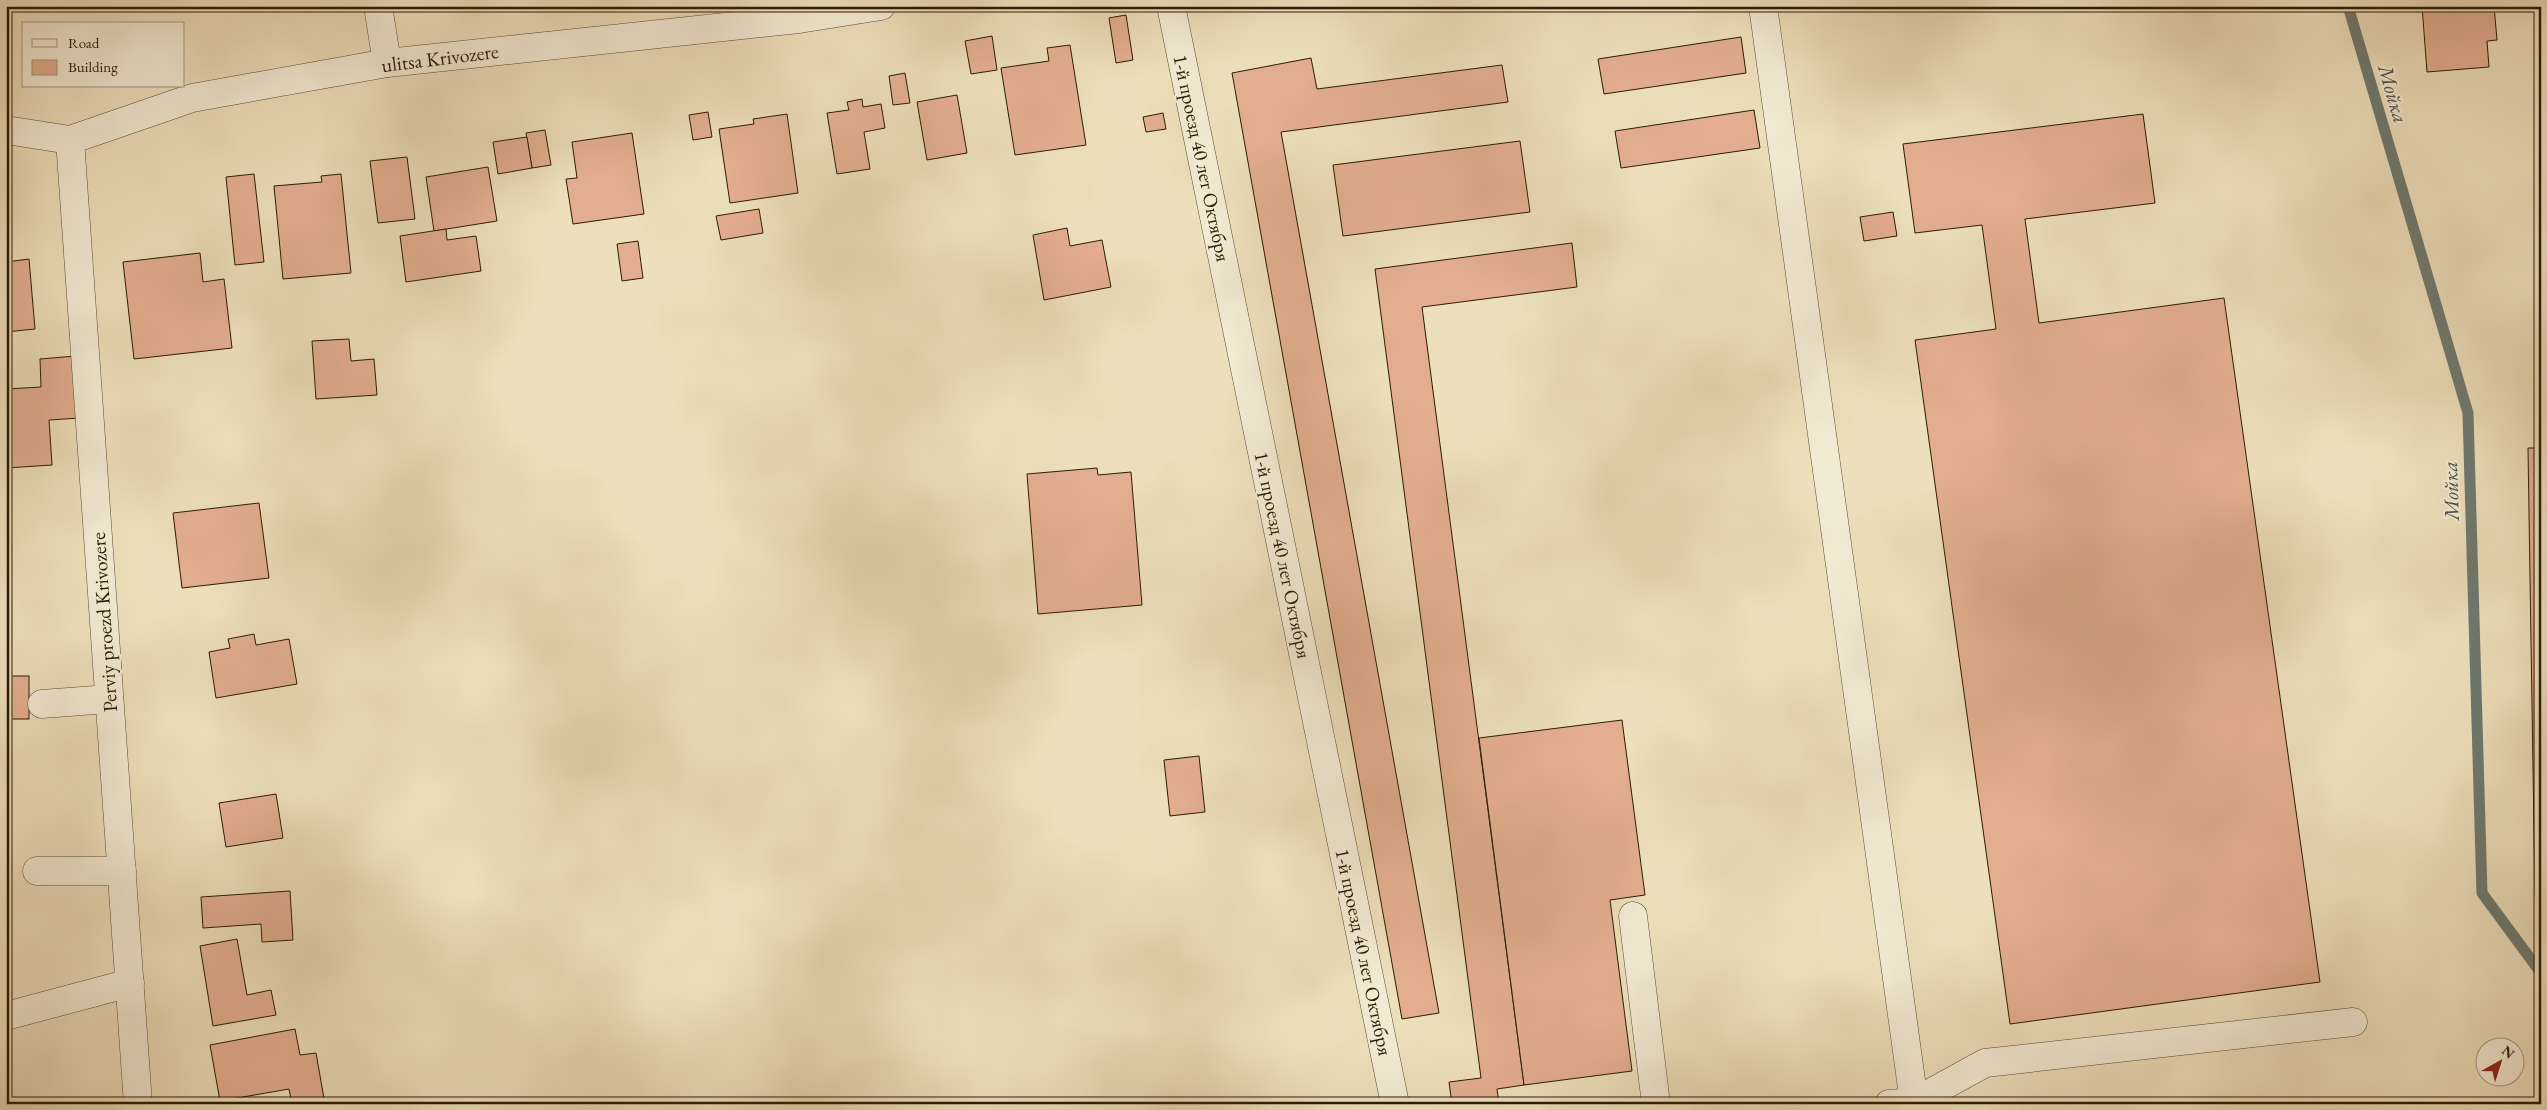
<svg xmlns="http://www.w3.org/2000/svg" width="2547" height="1110" viewBox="0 0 2547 1110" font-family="'EB Garamond',serif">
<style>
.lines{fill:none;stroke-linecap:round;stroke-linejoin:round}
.stream{stroke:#6e7a71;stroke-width:11}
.building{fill:#e3ae90;stroke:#2b1b06}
.minor-casing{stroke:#5c4c33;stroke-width:29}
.minor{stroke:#f3ead3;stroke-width:28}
.labels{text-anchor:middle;stroke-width:4;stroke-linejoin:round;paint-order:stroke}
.street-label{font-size:20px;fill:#2b1b06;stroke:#f3ead3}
.water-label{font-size:21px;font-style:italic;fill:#525345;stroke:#f3ead3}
</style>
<rect width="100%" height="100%" fill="#eddfbb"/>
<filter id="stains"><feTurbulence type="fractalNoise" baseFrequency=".004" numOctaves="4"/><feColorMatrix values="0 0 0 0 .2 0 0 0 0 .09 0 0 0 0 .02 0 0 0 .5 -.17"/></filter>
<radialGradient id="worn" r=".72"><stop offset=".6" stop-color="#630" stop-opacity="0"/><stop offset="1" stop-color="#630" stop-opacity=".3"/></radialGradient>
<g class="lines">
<path class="stream" d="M2348,6l120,407 14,480 59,80"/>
</g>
<g class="building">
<path d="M2422,6h72l3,34 -10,1 2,26 -62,5z"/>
<path d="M1126,15l7,45 -17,3 -7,-45z"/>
<path d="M992,36l5,34 -26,4 -6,-33z"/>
<path d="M1741,37l5,36 -142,21 -6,-35z"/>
<path d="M1070,45l16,100 -71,10 -14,-87 48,-7 -2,-13z"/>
<path d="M1311,58l6,31 185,-24 6,37 -227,30 158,881 -37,6 -170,-946z"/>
<path d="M905,73l5,30 -17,2 -4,-29z"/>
<path d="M957,95l10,58 -40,7 -10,-58z"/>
<path d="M862,99l1,8 18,-3 4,24 -21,4 6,37 -33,5 -10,-61 22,-3 -2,-8z"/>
<path d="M1754,110l6,38 -139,20 -6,-37z"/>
<path d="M708,112l4,25 -19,3 -4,-25z"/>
<path d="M1163,113l3,16 -20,3 -3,-15z"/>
<path d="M787,114l11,79 -68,10 -11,-74 35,-5 -1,-5z"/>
<path d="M2143,114l12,89 -130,16 14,104 185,-25 96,684 -310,42 -95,-684 81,-11 -14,-104 -67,8 -12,-89z"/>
<path d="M545,130l6,35 -19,3 -6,-35z"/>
<path d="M632,133l12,81 -71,10 -7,-45 11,-1 -5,-36z"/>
<path d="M527,137l5,31 -34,6 -5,-32z"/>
<path d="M1520,141l10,71 -187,24 -10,-71z"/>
<path d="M407,157l8,62 -37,4 -8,-62z"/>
<path d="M488,167l9,54 -63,10 -8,-54z"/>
<path d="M254,174l10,88 -29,3 -9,-88z"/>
<path d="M341,174l10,99 -68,6 -9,-93 48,-4 -1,-6z"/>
<path d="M759,209l4,24 -42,7 -5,-24z"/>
<path d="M1893,212l4,24 -33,5 -4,-24z"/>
<path d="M1067,228l3,18 32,-6 9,47 -67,13 -11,-65z"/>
<path d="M446,229l1,11 29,-4 5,35 -75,11 -6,-46z"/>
<path d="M638,241l5,37 -21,3 -5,-37z"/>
<path d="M1572,243l5,44 -155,20 102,778 -27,4 2,15h-47l-3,-22 32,-4 -106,-809z"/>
<path d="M200,253l3,29 21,-3 8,69 -98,11 -11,-97z"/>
<path d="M29,259l6,70 -29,3v-70z"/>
<path d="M349,339l2,22 23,-2 3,36 -61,4 -4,-58z"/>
<path d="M76,356l4,62 -31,2 3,45 -46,3v-79l35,-2 -1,-28z"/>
<path d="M2528,448h13v449h-6z"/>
<path d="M1097,468l1,7 33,-3 11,133 -104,9 -11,-140z"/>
<path d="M259,503l10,75 -87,10 -9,-75z"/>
<path d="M254,634l2,11 33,-6 8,45 -81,14 -7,-46 21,-4 -2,-9z"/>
<rect x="6" y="676" width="23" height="43"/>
<path d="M1622,720l23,175 -35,5 22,171 -108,14 -45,-347z"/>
<path d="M1199,756l6,56 -35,4 -6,-56z"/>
<path d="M276,794l7,44 -57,9 -7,-44z"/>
<path d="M290,891l3,49 -31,2 -1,-18 -58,4 -2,-31z"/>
<path d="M237,939l10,56 24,-5 5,25 -63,11 -13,-80z"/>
<path d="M295,1029l5,26 16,-2 9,51h-33l-3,-15 -69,12 -10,-56z"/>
</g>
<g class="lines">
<g class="minor-casing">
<g id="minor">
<path d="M378,6l9,57"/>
<path d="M1171,6l224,1098"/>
<path d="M1763,6l151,1096 -25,2"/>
<path d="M6,130l64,10 122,-42 195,-35 412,-44 82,-13"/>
<path d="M70,140l68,964"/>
<path d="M42,704l67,-5"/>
<path d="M37,871h85"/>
<path d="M1633,916l23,188"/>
<path d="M6,1016l124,-33"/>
<path d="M1914,1102l71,-39 368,-41"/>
</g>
</g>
<use href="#minor" class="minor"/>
</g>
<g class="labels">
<g class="street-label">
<text transform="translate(440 58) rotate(-7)" y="7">ulitsa Krivozere</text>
<text transform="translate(1202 158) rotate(78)" y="7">1-й проезд 40 лет Октября</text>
<text transform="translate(1283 555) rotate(78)" y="7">1-й проезд 40 лет Октября</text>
<text transform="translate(104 622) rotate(-94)" y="7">Perviy proezd Krivozere</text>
<text transform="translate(1364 952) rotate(78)" y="7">1-й проезд 40 лет Октября</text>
</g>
<g class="water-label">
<text transform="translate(2393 94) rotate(74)" y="7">Мойка</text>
<text transform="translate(2451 491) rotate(-92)" y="7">Мойка</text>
</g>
</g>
<rect width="2547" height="1110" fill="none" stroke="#eddfbb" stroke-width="25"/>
<rect x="8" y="8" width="2532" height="1095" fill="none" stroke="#2b1b06" stroke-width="2.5"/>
<rect x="12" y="12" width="2522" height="1085" fill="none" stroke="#2b1b06"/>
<rect x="22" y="22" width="162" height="65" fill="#f3ead3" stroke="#a39781"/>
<rect x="32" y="39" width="25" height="8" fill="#f3ead3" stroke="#a39781"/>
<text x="68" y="48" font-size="15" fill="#2b1b06">Road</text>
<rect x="32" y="60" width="25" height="15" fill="#e3ae90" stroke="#a39781"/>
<text x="68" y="72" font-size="15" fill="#2b1b06">Building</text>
<g transform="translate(2500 1062) rotate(39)"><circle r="24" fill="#f3ead3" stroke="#a39781"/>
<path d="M0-4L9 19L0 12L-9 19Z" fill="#8f2418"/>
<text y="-8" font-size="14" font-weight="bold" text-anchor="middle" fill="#2b1b06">N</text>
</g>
<rect width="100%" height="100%" filter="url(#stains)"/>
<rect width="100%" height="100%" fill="url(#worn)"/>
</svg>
